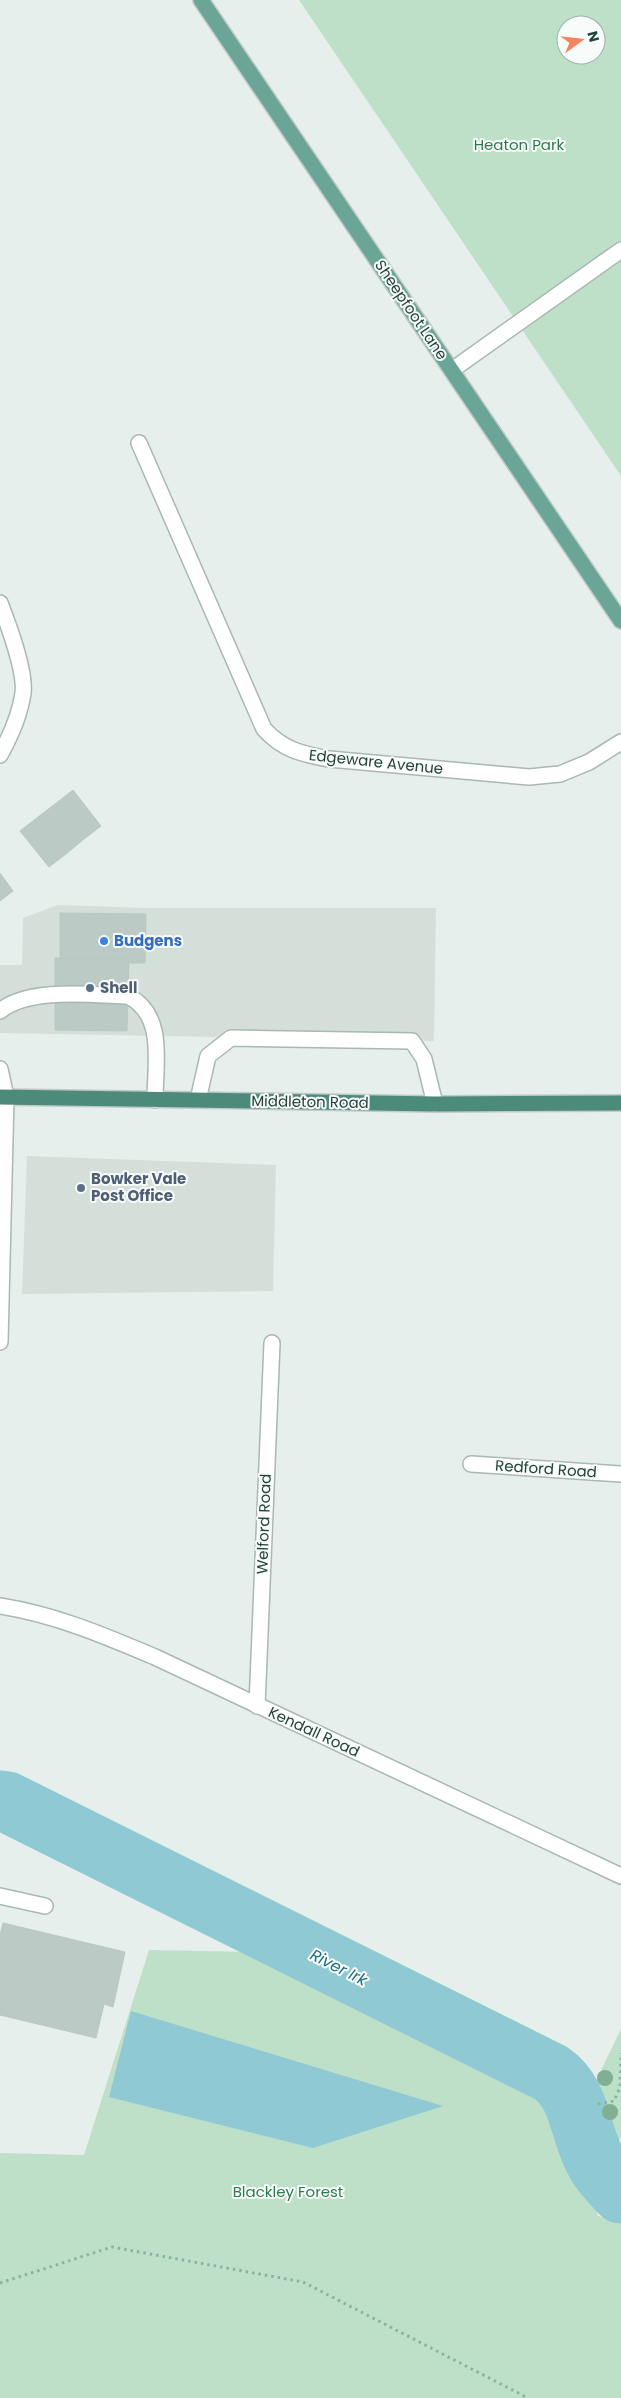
<svg xmlns="http://www.w3.org/2000/svg" width="621" height="2398" viewBox="0 0 621 2398" font-family="Poppins,sans-serif">
<style>
.built{fill:#d4dfda}
.green{fill:#bfe0c8;fill-rule:evenodd}
.water{fill:#8ec9d4}
.lines{fill:none;stroke-linecap:round;stroke-linejoin:round}
.river{stroke:#8ec9d4;stroke-width:61}
.building{fill:#bbcac4;stroke:#b8c9c2}
.service-casing{stroke:#a8b8b2;stroke-width:18}
.minor-casing{stroke:#a8b8b2;stroke-width:18}
.primary-casing{stroke:#c2cac8;stroke-width:18}
.trunk-casing{stroke:#c2cac8;stroke-width:18}
.path{stroke:#86b3a5;stroke-width:3;stroke-dasharray:2.5 4;stroke-linecap:butt}
.service{stroke:#fff;stroke-width:15}
.minor{stroke:#fff;stroke-width:15}
.primary{stroke:#6aa596;stroke-width:15}
.trunk{stroke:#4c8a7c;stroke-width:15}
.tree{fill:#80af93}
.shop-dot{fill:#3f7fe0;stroke:#f7fbf9;stroke-width:2}
.service-dot{fill:#5c6f8a;stroke:#f7fbf9;stroke-width:2}
.labels{text-anchor:middle;stroke-width:4;stroke-linejoin:round;paint-order:stroke}
.park-label{font-size:15px;fill:#2d7a4b;stroke:#f7fbf9}
.street-label{font-size:15px;fill:#24423a;stroke:#f7fbf9}
.shop-label{font-size:15px;font-weight:bold;fill:#366cbe;stroke:#f7fbf9;text-anchor:start}
.service-label{font-size:15px;font-weight:bold;fill:#4e5e75;stroke:#f7fbf9;text-anchor:start}
.water-label{font-size:16px;font-style:italic;fill:#1c6f80;stroke:#f7fbf9}
</style>
<rect width="100%" height="100%" fill="#e6efeb"/>
<g class="built">
<path d="M58,905l90,3h288l-2,133 -434,-8v-68h22l1,-47z"/>
<path d="M27,1156l249,9 -3,126 -251,3z"/>
</g>
<g class="green">
<path d="M299,0h322v476zM566,25h30v30h-30z"/>
<path d="M149,1950l112,2 151,70 141,76 45,118 23,5v177h-621v-245l84,2z"/>
<path d="M621,2029v107l-2,5 -28,-50z"/>
</g>
<path class="water" d="M131,2011l312,95 -130,42 -204,-51z"/>
<g class="lines">
<path class="river" d="M0,1801l7,1 544,271c28,19 28,54 42,83 6,14 17,25 28,37"/>
</g>
<g class="building">
<path d="M73,790l28,36 -17,13 -29,-35z"/>
<path d="M55,804l29,35 -18,15 -28,-37z"/>
<path d="M38,817l28,37 -17,13 -29,-36z"/>
<path d="M0,873l13,18 -13,10z"/>
<path d="M60,913l86,1 -1,49h-16v-4h-69z"/>
<path d="M55,958l74,1 -2,72 -72,-1z"/>
<path d="M3,1923l122,29 -12,55 -9,-3 -8,34 -96,-23v-80z"/>
</g>
<g class="lines">
<g class="service-casing">
<g id="service">
<path d="M452,370l169,-120"/>
<path d="M0,1011c29,-24 93,-16 128,-15 38,19 27,68 27,104"/>
<path d="M0,1069l6,28"/>
<path d="M198,1100l10,-44 23,-18 181,3 12,18 11,45"/>
</g>
</g>
<g class="minor-casing">
<g id="minor">
<path d="M139,443l125,286c19,21 38,25 65,30l200,18 31,-3 29,-12 32,-20"/>
<path d="M0,603c8,21 26,68 23,90 -3,22 -13,44 -23,62"/>
<path d="M0,1342l6,-245"/>
<path d="M471,1464l150,10"/>
<path d="M0,1606c56,9 103,29 155,51l466,219"/>
<path d="M257,1706l15,-363"/>
<path d="M0,1896l45,10"/>
</g>
</g>
<g class="primary-casing">
<path id="primary" d="M201,0l420,621"/>
</g>
<g class="trunk-casing">
<path id="trunk" d="M0,1097l435,7 186,-1"/>
</g>
<g class="path">
<path d="M598,2104l16,-3 6,-14 1,-34"/>
<path d="M0,2283l112,-36 191,35 225,116"/>
</g>
<use href="#service" class="service"/>
<use href="#minor" class="minor"/>
<use href="#primary" class="primary"/>
<use href="#trunk" class="trunk"/>
</g>
<g class="tree">
<circle cx="605" cy="2078" r="8"/>
<circle cx="610" cy="2112" r="8"/>
</g>
<circle class="shop-dot" cx="104" cy="941" r="5"/>
<g class="service-dot">
<circle cx="90" cy="988" r="5"/>
<circle cx="81" cy="1188" r="5"/>
</g>
<g class="labels">
<g class="park-label">
<text x="519" y="150">Heaton Park</text>
<text x="288" y="2197">Blackley Forest</text>
</g>
<g class="street-label">
<text transform="translate(411 310) rotate(56)" y="5">Sheepfoot Lane</text>
<text transform="translate(376 762) rotate(6)" y="5">Edgeware Avenue</text>
<text transform="translate(310 1102) rotate(1)" y="5">Middleton Road</text>
<text transform="translate(546 1469) rotate(4)" y="5">Redford Road</text>
<text transform="translate(264 1524) rotate(-88)" y="5">Welford Road</text>
<text transform="translate(314 1732) rotate(25)" y="5">Kendall Road</text>
</g>
<g class="shop-label">
<text x="114" y="946">Budgens</text>
</g>
<g class="service-label">
<text x="100" y="993">Shell</text>
<text x="91" y="1184">Bowker Vale<tspan x="91" dy="17">Post Office</tspan></text>
</g>
<g class="water-label">
<text transform="translate(339 1967) rotate(27)" y="6">River Irk</text>
</g>
</g>
<g transform="translate(581 40) rotate(75)"><circle r="24" fill="#f7fbf9" stroke="#a3b1ad"/>
<path d="M0-4L9 19L0 12L-9 19Z" fill="#f4845f"/>
<text y="-8" font-size="14" font-weight="bold" text-anchor="middle" fill="#24423a">N</text>
</g>
</svg>
